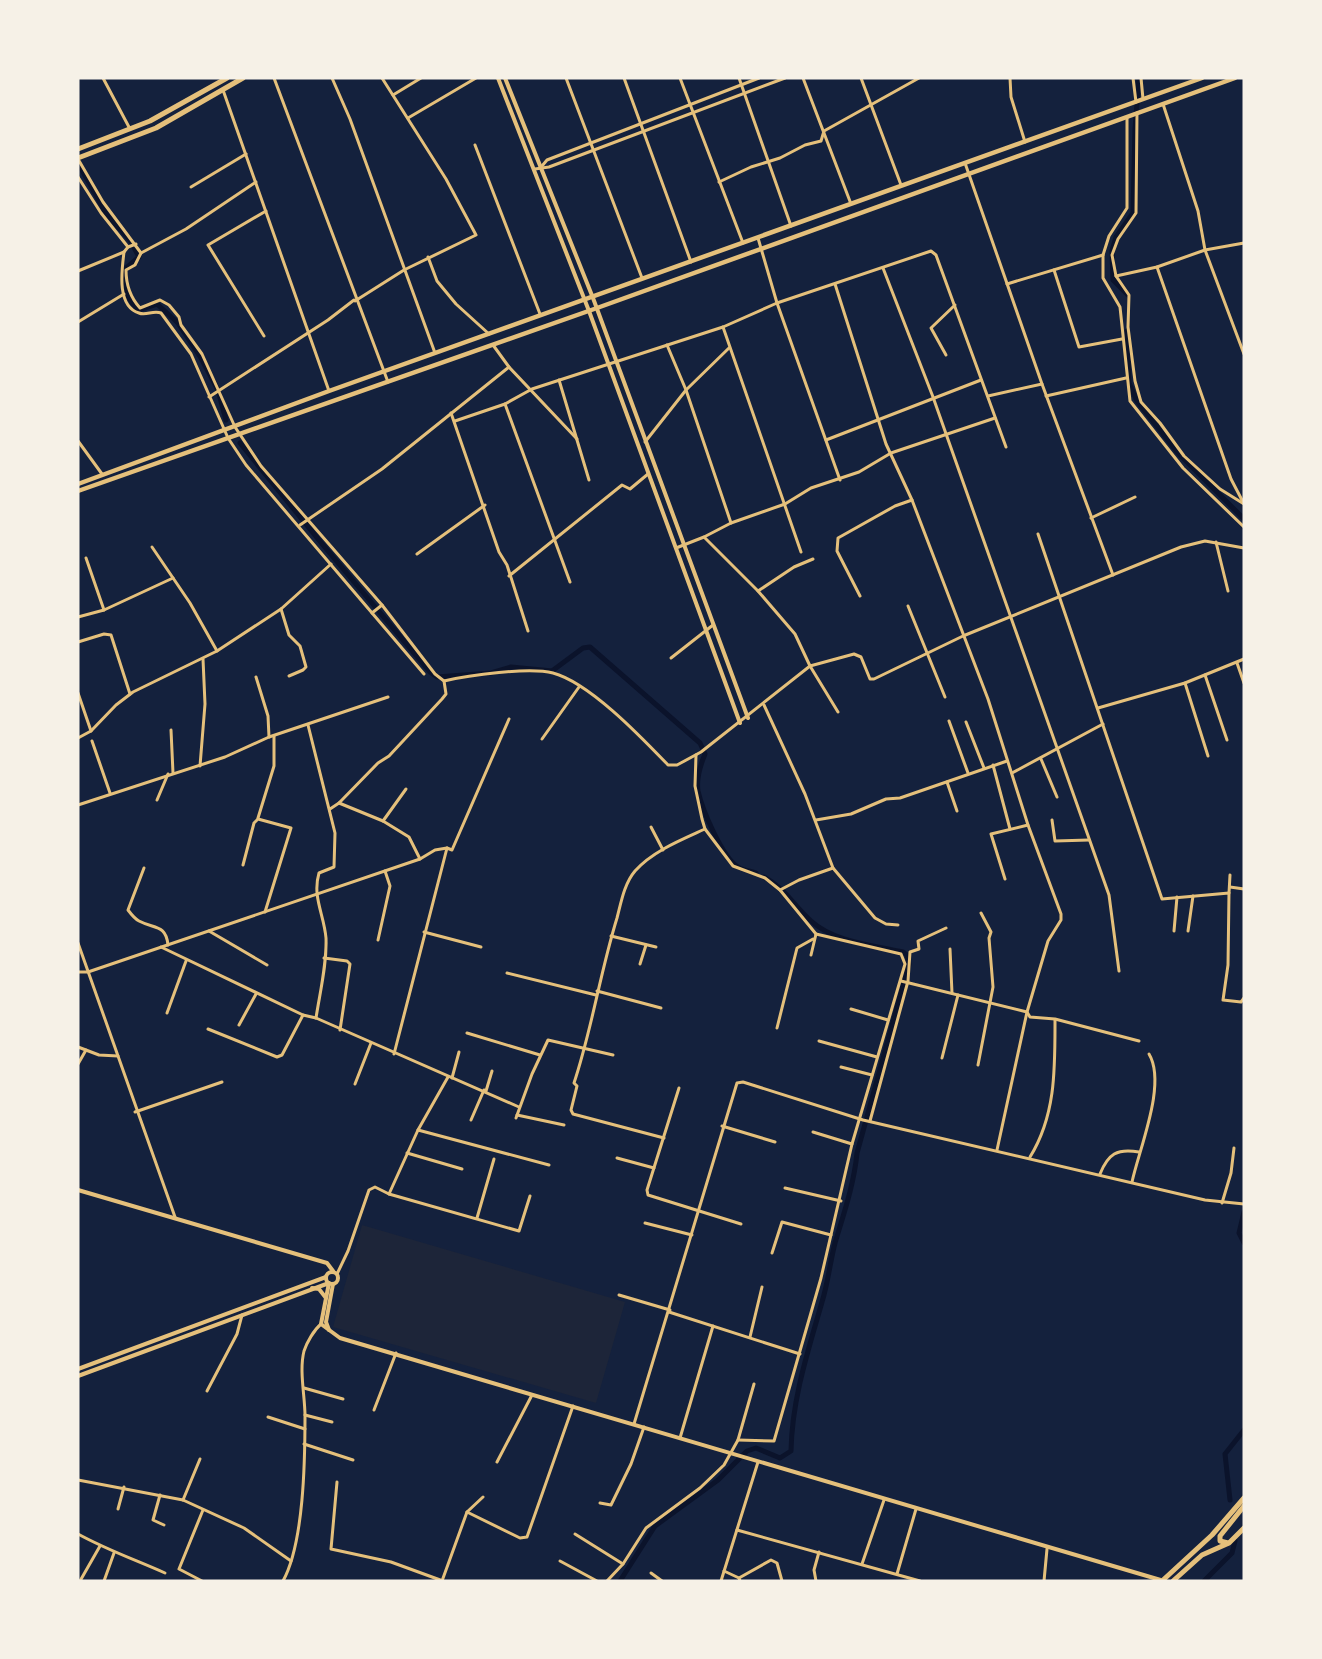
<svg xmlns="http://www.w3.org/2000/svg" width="1322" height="1659" viewBox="0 0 1322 1659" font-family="Raleway,sans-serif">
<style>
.green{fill:#1d2539}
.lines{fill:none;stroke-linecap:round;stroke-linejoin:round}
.canal{stroke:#0b132b;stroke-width:5}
.minor{stroke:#e5c07b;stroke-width:3}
.tertiary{stroke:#e5c07b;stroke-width:4}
.secondary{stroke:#e5c07b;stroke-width:4.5}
.trunk{stroke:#e5c07b;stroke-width:5}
</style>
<rect width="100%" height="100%" fill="#14213d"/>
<path class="green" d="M362,1225l263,77 -29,101 -263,-76z"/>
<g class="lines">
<g class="canal">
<path d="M78,163l29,52 23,25 9,17 -15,13c-1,15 3,29 14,40l19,-6 21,19 23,35 17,32 8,30"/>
<path d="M1128,295l-15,-15 -1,-29 4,-14 17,-24 2,-84 4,-51"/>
<path d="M1127,331l2,52 8,18 41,52 66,66"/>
<path d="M240,443l83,102 107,127 7,5 54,-4 20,-6 41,4 31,-23 7,-1 110,96 5,11c-5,12 -9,24 -7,37 4,18 24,66 40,76 5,3 12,4 18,6"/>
<path d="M1244,1212l-5,21 5,10"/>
<path d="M1230,1500l-5,-46 19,-24"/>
<path d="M620,1581l35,-55 63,-46 29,-29 9,-3 24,10 11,-7c1,-52 17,-100 31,-149 6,-19 8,-40 13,-59 9,-30 19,-59 22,-90l52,-189 -2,-9 -4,-3c-30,-7 -69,-10 -92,-31 -17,-15 -26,-33 -47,-44"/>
<path d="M1204,1581l28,-28 3,-12"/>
</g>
<g class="minor">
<path d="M103,78l27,51"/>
<path d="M274,78l114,304"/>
<path d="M332,78l18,41 85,234"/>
<path d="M566,78l76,200"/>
<path d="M624,78l67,184"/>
<path d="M680,78l63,165"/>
<path d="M739,78l52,148"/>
<path d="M803,78l48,126"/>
<path d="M861,78l40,107"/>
<path d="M1010,78l1,19 14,45"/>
<path d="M1133,78l3,24"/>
<path d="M1141,78l2,21"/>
<path d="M223,90l106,301"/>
<path d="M393,95l28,-17"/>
<path d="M1163,104l35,107 7,39 39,104"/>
<path d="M1137,113l-1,100 -18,26 -6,16 4,21 13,19 -1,32 7,54 6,21 19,21 24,33 36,33 24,15"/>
<path d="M408,118l68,-40"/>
<path d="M1127,118v90l-18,28 -6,19v23l17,29 10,94 53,67 61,59"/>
<path d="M475,145l65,169"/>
<path d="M78,159l25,43 38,51 -6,12 -9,5c0,15 4,27 14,38l20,-8 9,5 10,12 2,8 21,29 33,73 26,39 121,139 53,69 9,7 2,13 -4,5 -53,57 -11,7 -39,40 -9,6"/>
<path d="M965,163l77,221 71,191"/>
<path d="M542,166l5,-6 212,-82"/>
<path d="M535,169l14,-2 236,-89"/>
<path d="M78,177l23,36 27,34"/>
<path d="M719,182l32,-15 29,-9 25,-13 16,-4 3,-10 95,-53"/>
<path d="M191,187l55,-33"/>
<path d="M758,238l19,65 63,177"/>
<path d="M124,252c-2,17 -8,54 15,61 7,3 14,-3 22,0l30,41 37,84 18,27 178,209"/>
<path d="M141,253l45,-24 70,-47"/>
<path d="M428,257l9,24 19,23 33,30"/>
<path d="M1157,267l74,212 12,23"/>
<path d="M883,268l50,129 176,498 10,76"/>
<path d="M1054,270l25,77 43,-8"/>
<path d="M78,271l46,-19 4,-5 8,-3"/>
<path d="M1116,276l41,-9 48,-17 39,-7"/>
<path d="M835,284l51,160 26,56 76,199 40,126 33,89v6l-13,21 -21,71 -30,138"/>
<path d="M1007,284l96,-29"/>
<path d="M355,301l49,-31 72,-35 -30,-56 -64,-101"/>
<path d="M78,322l46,-28"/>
<path d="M723,327l78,225"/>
<path d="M264,336l-56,-91 58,-34"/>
<path d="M493,345l16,22 68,72"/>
<path d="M667,345l19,45 45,133"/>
<path d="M946,355l-15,-27 24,-23"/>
<path d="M559,380l30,100"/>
<path d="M988,396l54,-12"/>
<path d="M1046,396l80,-18"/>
<path d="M209,397l119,-77 26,-20"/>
<path d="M505,404l65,178"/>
<path d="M451,413l48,139 8,13 21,66"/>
<path d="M455,421l50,-17 27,-15 191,-62 54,-24 154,-52 5,4 70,192"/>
<path d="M826,440l155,-60"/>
<path d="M78,441l24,33"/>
<path d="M645,442l41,-52 43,-42"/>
<path d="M1091,518l44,-21"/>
<path d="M300,525l82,-56 127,-102"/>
<path d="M1038,534l124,365 67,-6 -1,72 -5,35 18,2 3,-4"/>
<path d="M704,537l54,54 37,43 15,32 28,46"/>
<path d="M1216,542l12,49"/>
<path d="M152,547l38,56 27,48"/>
<path d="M676,548l28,-11 27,-14 54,-19 26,-16 48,-16 32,-19 104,-35"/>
<path d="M417,554l68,-49"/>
<path d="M86,558l18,52"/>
<path d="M509,576l113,-91 8,4 18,-15"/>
<path d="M758,591l36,-24 19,-8"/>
<path d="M860,596l-23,-45 1,-13 57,-32 17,-6"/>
<path d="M908,606l37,91"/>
<path d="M281,609l8,26 11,11 6,21 -3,3 -14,6"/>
<path d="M372,613l10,-8"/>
<path d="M78,617l26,-7 69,-32"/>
<path d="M78,642l26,-8 7,1 19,59"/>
<path d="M671,658l42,-33"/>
<path d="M1237,663l7,20"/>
<path d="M1205,675l22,65"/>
<path d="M256,677l12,39 1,21"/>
<path d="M444,681c25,-6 85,-14 109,-8 37,10 89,65 115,92h9l24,-13 109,-86 44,-12 7,3 9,22h4l89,-43 218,-89 24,-6 39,7"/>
<path d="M1185,683l23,73"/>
<path d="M78,693l13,38"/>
<path d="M764,705l41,89 28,74 42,50 11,6 12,1"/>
<path d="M1098,708l87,-25 59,-24"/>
<path d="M949,721l19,52"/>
<path d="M966,722l18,46"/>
<path d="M308,725l27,108 -1,34 -15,6c-7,24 5,41 7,65 1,26 -6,54 -10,80"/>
<path d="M171,730l2,43"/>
<path d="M78,738l13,-7 25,-26 17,-13 84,-41 64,-42 50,-45"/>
<path d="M542,739l37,-52"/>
<path d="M92,741l18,52"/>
<path d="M696,755l-1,31 7,33 3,10 28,37 32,12 15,12 36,44 85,20 4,10 -53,180 -31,134 -47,163 -36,-1"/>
<path d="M1041,759l16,38"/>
<path d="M993,765l17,64"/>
<path d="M200,766l5,-62 -2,-45"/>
<path d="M1012,773l91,-49"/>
<path d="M947,782l10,29"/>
<path d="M157,800l11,-26"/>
<path d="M339,803l44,18 26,16 11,22"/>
<path d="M78,805l147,-48 44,-20 119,-40"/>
<path d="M258,818l16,-52v-30"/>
<path d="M816,820l35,-6 35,-15 14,-1 107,-37"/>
<path d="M1052,820l3,21 34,-1"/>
<path d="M383,821l23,-32"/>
<path d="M651,827l12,23"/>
<path d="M243,865l11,-42 4,-4 33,9 -26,84"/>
<path d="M144,868l-16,42c3,4 7,9 11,11 15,8 27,3 29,24"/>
<path d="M1005,879l-14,-45 37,-9"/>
<path d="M1230,887l14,2"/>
<path d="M780,890l19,-10 34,-12"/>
<path d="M1229,893l1,-18"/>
<path d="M209,931l58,34"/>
<path d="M1174,931l3,-34"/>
<path d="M1188,931l5,-35"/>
<path d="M424,932l57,15"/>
<path d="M611,936l45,11"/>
<path d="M378,940l12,-54 -5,-15"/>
<path d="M78,943l97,274"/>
<path d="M161,947l142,68 13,3 203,89"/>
<path d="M950,949l2,44"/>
<path d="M811,955l5,-21"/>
<path d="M324,958l23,3 3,3 -10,66"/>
<path d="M640,964l6,-19"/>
<path d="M78,972h10l332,-113 15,-9 12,-2 5,2 57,-131"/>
<path d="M507,973l89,22"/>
<path d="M901,981l126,31 3,5 25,2 84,22"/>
<path d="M597,991l64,17"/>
<path d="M851,1009l37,11"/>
<path d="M167,1013l19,-52"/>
<path d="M239,1025l17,-31"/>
<path d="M777,1028l20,-80 16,-9"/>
<path d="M208,1029l69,28 5,-2 21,-40"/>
<path d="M467,1033l73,22"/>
<path d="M819,1041l58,16"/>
<path d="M78,1047l21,8 19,1"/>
<path d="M394,1054l53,-206"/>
<path d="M942,1058l16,-63"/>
<path d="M78,1064l8,-14"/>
<path d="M978,1065l15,-78 -4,-49 2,-6 -10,-19"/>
<path d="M841,1067l31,8"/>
<path d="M452,1078l7,-26"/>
<path d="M355,1084l16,-41"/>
<path d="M679,1088l-32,102 1,5 93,29"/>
<path d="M486,1091l6,-20"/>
<path d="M135,1112l87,-30"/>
<path d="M517,1115l47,10"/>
<path d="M516,1118l16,-44 16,-34 65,15"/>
<path d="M471,1120l13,-30"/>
<path d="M870,1121l38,-140 2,-29 9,-3 -1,-8 28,-13"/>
<path d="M722,1126l53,16"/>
<path d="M418,1130l131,35"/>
<path d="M813,1132l39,12"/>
<path d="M664,1138l-91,-24 -2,-4 6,-24 -3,-3c18,-54 26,-110 43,-165 4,-15 7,-34 18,-47 18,-20 46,-31 70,-42"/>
<path d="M407,1153l55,16"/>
<path d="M1030,1157c26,-42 25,-89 25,-137"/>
<path d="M617,1158l37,10"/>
<path d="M1100,1174c8,-20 17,-26 39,-22"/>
<path d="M1132,1182c7,-33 35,-98 17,-128"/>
<path d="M785,1188l56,13"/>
<path d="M389,1194l130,37 11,-35"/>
<path d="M1222,1203l9,-30 3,-25"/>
<path d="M477,1218l17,-59"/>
<path d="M645,1223l47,12"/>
<path d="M772,1253l10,-31 49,13"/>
<path d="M337,1274l11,-23 21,-61 6,-3 14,7 29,-64 30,-53"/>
<path d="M619,1295l51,15"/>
<path d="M669,1312l131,42"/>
<path d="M750,1337l12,-50"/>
<path d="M304,1388l39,11"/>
<path d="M207,1391l30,-57 5,-19"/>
<path d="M374,1410l22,-57"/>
<path d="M305,1415l27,7"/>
<path d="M268,1417l37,12"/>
<path d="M634,1424l103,-341 6,-1 120,38 342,80 39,4"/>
<path d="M680,1438l33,-112"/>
<path d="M304,1444l49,16"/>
<path d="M497,1462l35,-67"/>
<path d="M78,1480l105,20 61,28 47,33"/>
<path d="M337,1482l-6,67 60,13 52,19"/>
<path d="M160,1495l-7,25 11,5"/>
<path d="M183,1500l17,-41"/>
<path d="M600,1503l11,2 20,-41 13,-37"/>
<path d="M118,1509l6,-22"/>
<path d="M467,1512l53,26 7,-1 46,-131"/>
<path d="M737,1530l183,51"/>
<path d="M78,1534c29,16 58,26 87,39"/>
<path d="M575,1534l48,30"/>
<path d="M560,1561l37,20"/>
<path d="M862,1564l22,-64"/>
<path d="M724,1571l15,7 1,3"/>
<path d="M651,1573l11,8"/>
<path d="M897,1574l19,-65"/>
<path d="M739,1578l32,-18 6,3 5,18"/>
<path d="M80,1581l20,-35"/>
<path d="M104,1581l10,-28"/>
<path d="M202,1581l-23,-12 24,-59"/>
<path d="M283,1581c21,-38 22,-121 22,-165 0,-20 -6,-45 -1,-65 3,-9 10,-21 17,-27"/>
<path d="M442,1581l25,-69 16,-15"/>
<path d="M607,1581l16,-17 23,-36 54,-40 24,-23 14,-25 16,-56"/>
<path d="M721,1581l37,-119"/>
<path d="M816,1581l-2,-11 5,-18"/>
<path d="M1044,1581l3,-32"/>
</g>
<g class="tertiary">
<path d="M498,78l91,233 151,412"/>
<path d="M505,78l88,220 155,420"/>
<path d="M78,1190l249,73 6,8"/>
<circle cx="332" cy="1278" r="6"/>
<path d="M312,1288l7,1 7,9"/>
<path d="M329,1330l-3,-8 7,-38"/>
<path d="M78,1369l248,-92"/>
<path d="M78,1376l251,-93 -8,41 19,14 824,243"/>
</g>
<g class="secondary">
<path d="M78,484l251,-93 873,-313"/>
<path d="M78,491l519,-183 638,-230"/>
</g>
<g class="trunk">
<path d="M78,149l72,-28 77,-43"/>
<path d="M78,158l78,-30 87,-50"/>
<path d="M1228,1543l-8,-2v-5l24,-30"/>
<path d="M1162,1581l50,-46 32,-37"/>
<path d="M1173,1581l29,-26 27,-12 15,-15"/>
</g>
</g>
<rect width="1322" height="1659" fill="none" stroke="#f6f1e7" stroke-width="159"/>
</svg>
